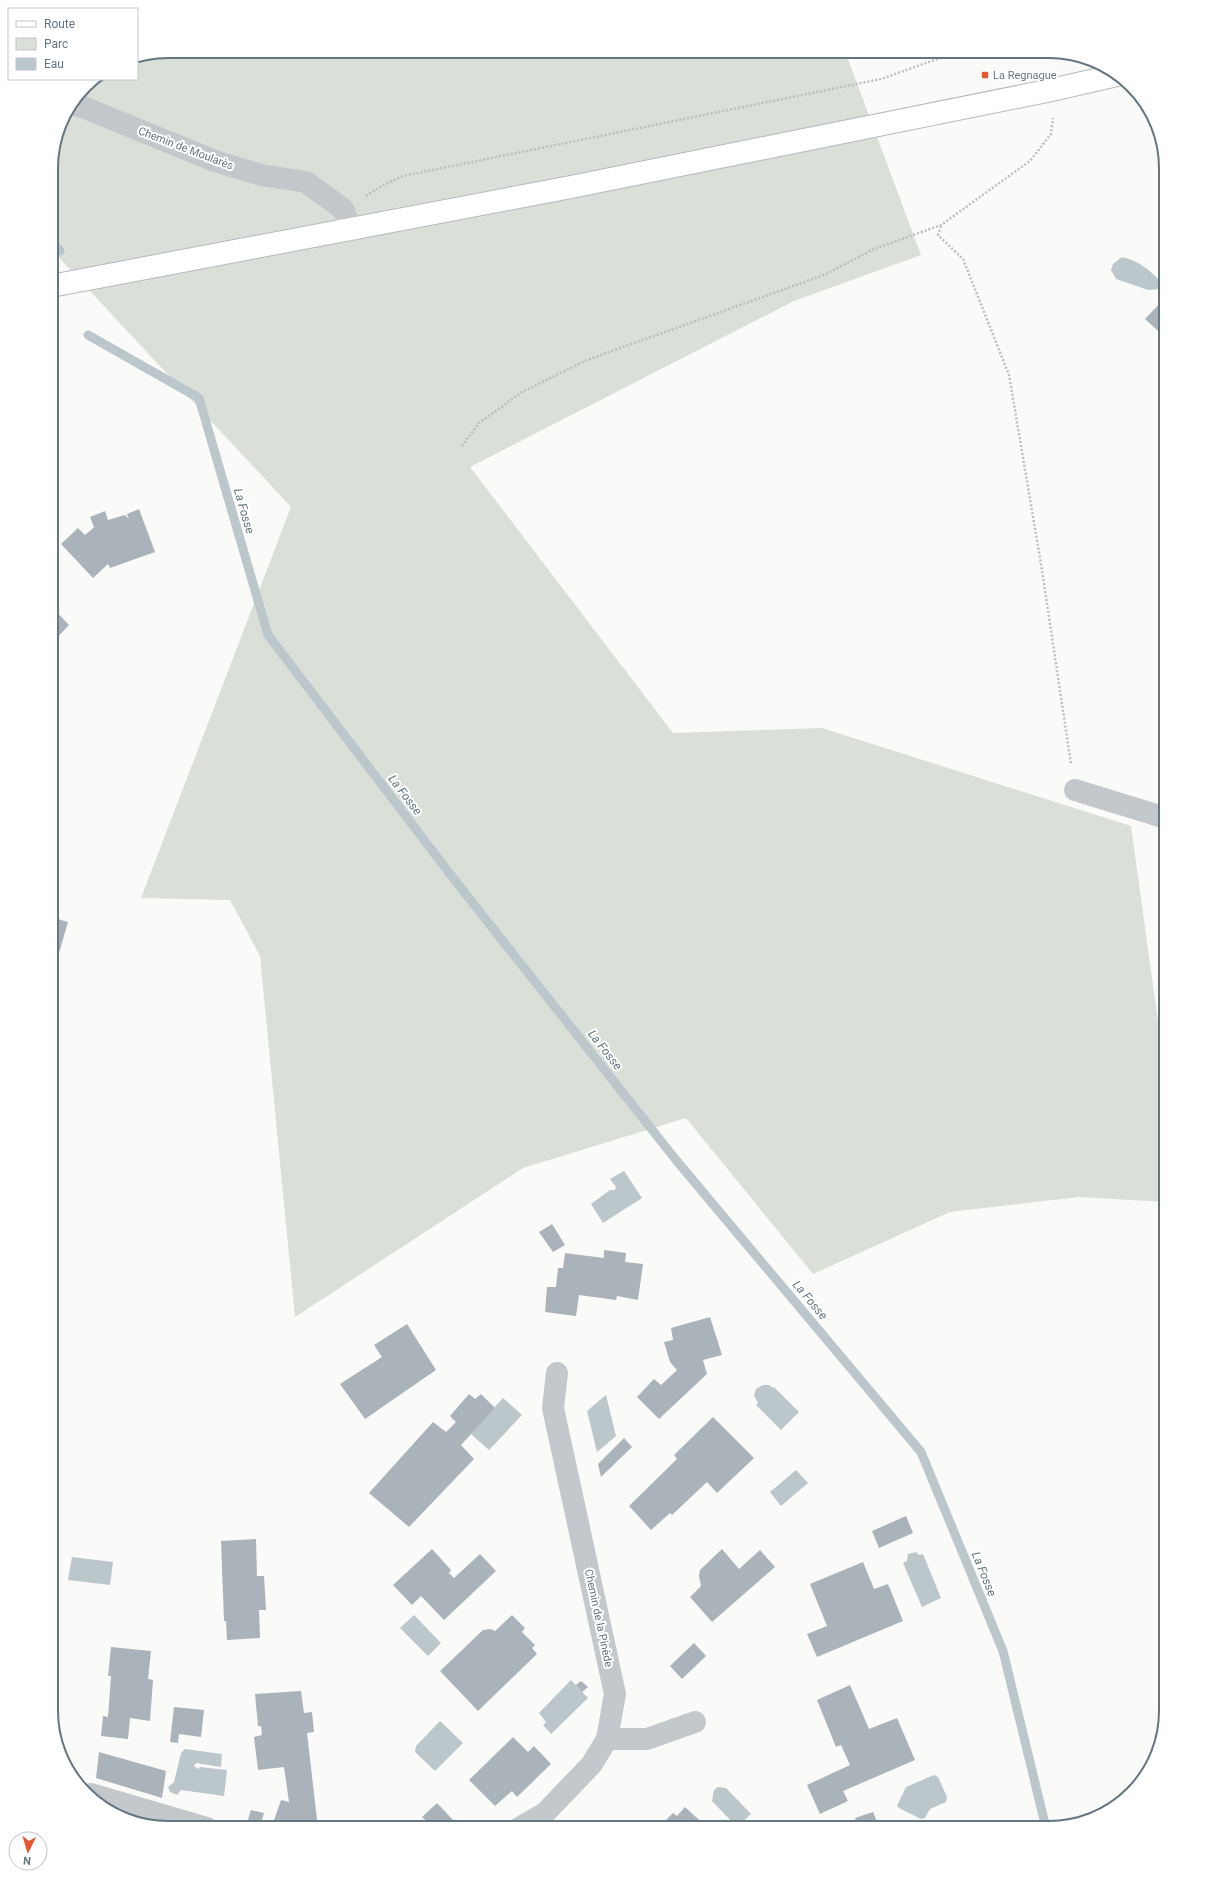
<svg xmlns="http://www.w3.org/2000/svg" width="1217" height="1879" viewBox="0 0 1217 1879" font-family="Roboto,sans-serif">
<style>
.green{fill:#dadfd7}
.water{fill:#bbc7cb}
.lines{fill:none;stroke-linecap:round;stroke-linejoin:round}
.stream{stroke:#bbc7cb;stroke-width:9}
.building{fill:#aab3b9}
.secondary-casing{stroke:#b3babf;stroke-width:24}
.path{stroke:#bbbfc2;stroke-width:2.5;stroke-dasharray:2 2;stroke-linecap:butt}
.street{stroke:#c3c8cc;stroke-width:22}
.secondary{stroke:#fff;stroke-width:22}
.poi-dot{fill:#e4572e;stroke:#fff;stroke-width:1.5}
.labels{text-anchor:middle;stroke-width:4;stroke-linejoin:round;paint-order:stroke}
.poi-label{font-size:11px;fill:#657683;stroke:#fff;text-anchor:start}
.street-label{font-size:11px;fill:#657683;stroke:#fff}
.water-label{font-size:12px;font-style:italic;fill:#60757c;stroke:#fff}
.rim{fill:none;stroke:#657683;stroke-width:2}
</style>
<rect width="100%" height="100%" fill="#fafaf8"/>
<path class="green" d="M168,51h677l76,204 -127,46 -324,166 203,266 149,-5 309,98 35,254v122l-87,-5 -129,15 -137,62 -127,-156 -163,50 -228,149 -35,-361 -30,-56 -89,-2 150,-391 -240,-258v-88l9,-38 25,-38 10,-6h42v-22z"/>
<g class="water">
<path d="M1122,257c15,3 28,13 38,24l-1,8 -11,1 -26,-9 -6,-2 -5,-9 2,-6z"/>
<path d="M624,1171l18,27 -39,25 -12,-19 19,-14h5l1,-3 -6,-8z"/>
<path d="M763,1385h6l4,3 1,-1 25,25 -18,18 -25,-25 2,-2 -4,-8 2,-6z"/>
<path d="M606,1395l10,41 -19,16 -10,-41z"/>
<path d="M503,1398l19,17 -33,35 -18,-16z"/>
<path d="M796,1470l12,13 -27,23 -11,-14z"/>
<path d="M916,1552l3,3 4,-1 18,44 -19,9 -19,-44 4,-2 1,-7z"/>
<path d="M72,1557l41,5 -3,23 -42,-5z"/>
<path d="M414,1615l27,28 -13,13 -28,-28z"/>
<path d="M571,1680l17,18 -37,36 -8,-9 3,-3 -7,-9z"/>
<path d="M440,1721l23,22 -28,28 -20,-19 1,-6z"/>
<path d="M185,1749l37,5 -1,13 -25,-4 -2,3 4,3 2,-2 27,3 -3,26 -43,-6 -4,5 -7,-3 -2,-5 6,-5 7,-29z"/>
<path d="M934,1775l4,2 9,20 -1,5 -16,7 -5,9 -4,1 -22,-11 -2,-2 9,-19z"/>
<path d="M718,1787l8,1 25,26 -14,13 -25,-26c2,-6 -1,-10 6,-14z"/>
</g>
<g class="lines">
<g class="stream">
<path d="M51,240l9,11"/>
<path d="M88,335l111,63 69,237 185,243 223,282 245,292 82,199 43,177"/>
</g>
</g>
<g class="building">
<path d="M1166,297v41l-21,-19z"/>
<path d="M139,509l16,43 -45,16 -2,-4 -15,14 -32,-34 17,-16 7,7 6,-5 3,-3 -4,-10 15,-6 3,9 17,-5 4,4 -2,-5z"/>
<path d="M52,607l17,18 -18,19v-36z"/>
<path d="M51,917l17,5 -16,55h-1z"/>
<path d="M552,1224l13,21 -12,7 -14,-20z"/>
<path d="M604,1250l22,3 -1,9 18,2 -5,36 -21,-4 -1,4 -37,-5 -3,21 -31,-4 2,-25h9l2,-19h5l2,-15 39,5z"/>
<path d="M710,1317l12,38 -19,5 4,14 -48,45 -22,-22 17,-18 7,6 16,-15 -7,-8 -6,-20 9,-2 -2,-12z"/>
<path d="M407,1324l29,46 -71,49 -25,-35 42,-27 -8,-12z"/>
<path d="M469,1394l6,5 6,-5 14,14 -34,37 13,14 -65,68 -40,-34 64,-71 13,10 10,-10 -6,-6z"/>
<path d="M713,1417l41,41 -37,35 -10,-11 -35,33 -2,-2 -19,17 -22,-24 48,-47 -3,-4z"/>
<path d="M624,1438l8,9 -31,30 -3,-13z"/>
<path d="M906,1516l7,17 -34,15 -7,-17z"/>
<path d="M256,1539l1,37h7l2,34h-7l1,28 -33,2 -1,-19h-2l-3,-80z"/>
<path d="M432,1549l19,21 -2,3 5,5 26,-24 16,17 -52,49 -23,-24 -9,9 -19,-20z"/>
<path d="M722,1549l17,20 21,-19 15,17 -63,55 -22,-25 11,-11 -2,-10 1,-6z"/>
<path d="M863,1562l11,27 14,-5 15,37 -86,36 -10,-23 20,-8 -17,-42z"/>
<path d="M512,1615l13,13 -3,4 13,13 -3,3 5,6 -59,57 -38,-40 43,-41 8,-1 4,2z"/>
<path d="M694,1643l12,13 -24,23 -12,-13z"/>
<path d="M111,1647l40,4 -3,28 5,1 -3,41 -20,-3 -2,21 -27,-3 2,-20 5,1 3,-41h-3z"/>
<path d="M581,1681l7,6 -6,5 -6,-7z"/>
<path d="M850,1685l19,44 28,-11 18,42 -72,31 5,10 -28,13 -13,-29 43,-20 -9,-20 -5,2 -19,-47z"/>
<path d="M301,1691l3,22 8,-1 2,20 -7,1 11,95h-38l-8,-2 9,-26 8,2 -5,-35 -26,3 -4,-33 8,-2 -1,-9h-3l-3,-32z"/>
<path d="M174,1707l30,3 -3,27 -22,-3 -1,9 -8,-1z"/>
<path d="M513,1737l15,15 6,-6 17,18 -34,33 -5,-6 -17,15 -26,-26z"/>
<path d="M99,1752l67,19 -4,27 -66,-20z"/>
<path d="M437,1803l17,18 -6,7h-14l-12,-11z"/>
<path d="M685,1807l23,21h-50l15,-15 4,3z"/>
<path d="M251,1810l13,3 -4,14 -13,-4z"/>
<path d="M873,1812l7,16h-21l-4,-10z"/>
</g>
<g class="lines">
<g class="secondary-casing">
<path id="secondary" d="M51,286l520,-99 476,-96 70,-16"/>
</g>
<g class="path">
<path d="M366,196l17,-11 20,-9 478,-97 79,-28"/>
<path d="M941,226l-3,9 25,24 46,116 32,189 30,200"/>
<path d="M462,446l17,-23 43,-31 65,-32 237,-85 50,-26 67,-24 89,-64 21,-27 2,-16"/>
</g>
<g class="street">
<path d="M73,104l12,4 130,53 46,14 45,7 37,27 9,21"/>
<path d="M1075,790l91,28"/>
<path d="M607,1739h40l48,-17"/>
<path d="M91,1794l116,34"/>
<path d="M519,1828l26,-15 47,-49 15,-25 8,-45 -62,-286 4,-35"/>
</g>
<use href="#secondary" class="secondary"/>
</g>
<rect class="poi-dot" x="981" y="71" width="8" height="8" rx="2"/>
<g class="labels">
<g class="poi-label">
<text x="993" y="79">La Regnague</text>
</g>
<g class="street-label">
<text transform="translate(186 148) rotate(21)" y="4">Chemin de Moularès</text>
<text transform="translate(599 1618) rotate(78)" y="4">Chemin de la Pinède</text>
</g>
<g class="water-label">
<text transform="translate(244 511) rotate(74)" y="4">La Fosse</text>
<text transform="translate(405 795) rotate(53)" y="4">La Fosse</text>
<text transform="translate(605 1050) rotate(52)" y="4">La Fosse</text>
<text transform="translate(810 1300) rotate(50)" y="4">La Fosse</text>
<text transform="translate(984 1574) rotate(68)" y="4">La Fosse</text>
</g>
</g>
<path d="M0 0H1217V1879H0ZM168 58H1049A110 110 0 0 1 1159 168V1711A110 110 0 0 1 1049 1821H168A110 110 0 0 1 58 1711V168A110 110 0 0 1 168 58Z" fill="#fff" fill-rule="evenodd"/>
<path class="rim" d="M168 58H1049A110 110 0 0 1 1159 168V1711A110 110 0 0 1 1049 1821H168A110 110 0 0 1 58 1711V168A110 110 0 0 1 168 58Z"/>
<rect x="8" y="8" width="130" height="72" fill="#ffffff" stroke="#c1c8cd"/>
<rect x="16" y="21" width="20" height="6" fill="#ffffff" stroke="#c1c8cd"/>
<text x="44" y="28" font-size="12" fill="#657683">Route</text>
<rect x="16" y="38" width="20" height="12" fill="#dadfd7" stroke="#c1c8cd"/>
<text x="44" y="48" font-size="12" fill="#657683">Parc</text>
<rect x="16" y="58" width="20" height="12" fill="#bbc7cb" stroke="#c1c8cd"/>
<text x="44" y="68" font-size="12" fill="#657683">Eau</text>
<g transform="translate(28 1851) rotate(185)"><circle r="19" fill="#ffffff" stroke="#c1c8cd"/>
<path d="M0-3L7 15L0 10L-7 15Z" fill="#e4572e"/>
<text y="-6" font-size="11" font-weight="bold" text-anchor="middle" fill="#657683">N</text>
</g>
</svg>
